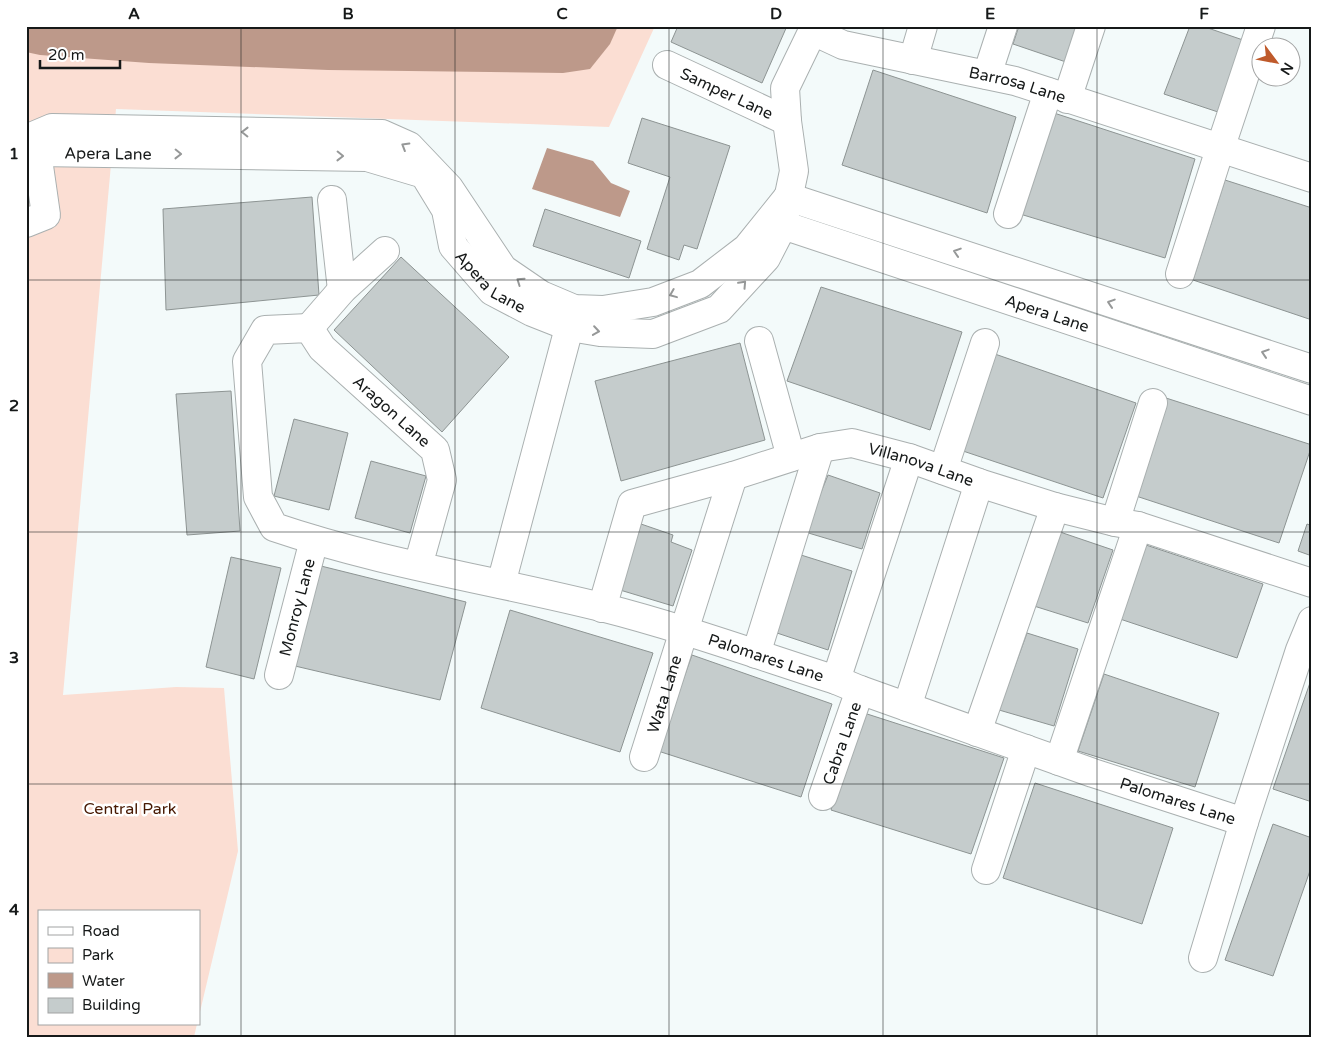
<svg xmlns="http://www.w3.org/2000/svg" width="1338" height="1063" viewBox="0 0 1338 1063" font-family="'Varela Round',sans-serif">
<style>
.green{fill:#fbded3}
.water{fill:#bd998a}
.building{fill:#c5cccc;stroke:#8d9493}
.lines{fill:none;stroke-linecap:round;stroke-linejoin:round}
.minor-casing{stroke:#aab0b0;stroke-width:30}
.minor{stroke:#fff;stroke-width:28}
.oneway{stroke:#969898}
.grid{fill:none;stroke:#161919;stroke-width:1;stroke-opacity:0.55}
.labels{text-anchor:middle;stroke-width:5;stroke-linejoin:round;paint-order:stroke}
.street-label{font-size:16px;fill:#161919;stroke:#fff}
.park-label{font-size:16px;fill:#471802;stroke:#fff}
.neatline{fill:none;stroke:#161919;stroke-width:2}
.grid-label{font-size:16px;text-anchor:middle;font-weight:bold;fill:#161919}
</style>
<rect width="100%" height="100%" fill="#f3fafa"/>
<path class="green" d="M26,26h629l-46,101 -493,-18 -53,586 113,-8 48,1 14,163 -39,165v-104h-160v112h158l-3,13h-168z"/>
<g class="water">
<path d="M26,26h592l-8,18 -20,25 -27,4 -235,-3 -179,-7 -109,-8 -14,-3z"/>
<path d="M547,148l46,13 18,22 19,8 -10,26 -88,-28z"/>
</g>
<g class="building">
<path d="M678,26h109l-25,57 -91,-41z"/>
<path d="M1019,26h59l-12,36 -53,-18z"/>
<path d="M1190,26h12l41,14 -25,72 -54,-18z"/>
<path d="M873,70l143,47 -29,96 -145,-48z"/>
<path d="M1054,113l141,46 -30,99 -145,-44z"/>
<path d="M642,118l88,28 -33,103 -13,-4 -5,15 -32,-11 23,-72 -42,-14z"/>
<path d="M1225,180l87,28v112l-119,-40z"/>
<path d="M312,197l7,98 -153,15 -3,-101z"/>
<path d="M545,209l96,32 -12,37 -96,-32z"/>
<path d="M401,257l108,100 -67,75 -108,-102z"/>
<path d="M821,287l141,45 -32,98 -143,-49z"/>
<path d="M740,343l25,97 -144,41 -26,-100z"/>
<path d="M992,353l144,50 -33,95 -143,-48z"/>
<path d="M231,391l9,140 -53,4 -11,-141z"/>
<path d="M1166,398l146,47 -33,98 -143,-47z"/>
<path d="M294,419l54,14 -19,77 -55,-14z"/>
<path d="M371,461l55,15 -16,57 -55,-15z"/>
<path d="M828,475l52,18 -18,56 -57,-17z"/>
<path d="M641,524l32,11 -2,7 21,8 -19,56 -53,-16z"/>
<path d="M1307,524l5,2v30l-14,-5z"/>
<path d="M1060,532l53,18 -25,73 -54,-17z"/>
<path d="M1146,545l117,39 -26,74 -117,-39z"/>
<path d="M801,555l51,16 -24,79 -54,-18z"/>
<path d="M231,557l50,11 -27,111 -48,-12z"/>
<path d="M321,566l145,36 -26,98 -145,-34z"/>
<path d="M510,610l143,43 -33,99 -139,-44z"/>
<path d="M1027,633l51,16 -24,77 -55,-16z"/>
<path d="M692,655l140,49 -31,93 -143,-46z"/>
<path d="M1104,674l115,39 -24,74 -117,-36z"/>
<path d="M1312,677v125l-39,-13z"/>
<path d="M864,713l140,45 -33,96 -140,-44z"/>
<path d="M1035,783l138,45 -31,96 -139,-46z"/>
<path d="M1273,824l39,14v27l-39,111 -48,-16z"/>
</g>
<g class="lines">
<g class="minor-casing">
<g id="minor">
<path id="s1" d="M813,31l30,14 172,36 297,97"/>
<path d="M913,60l10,-34"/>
<path id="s2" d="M667,65l120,56"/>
<path d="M987,75l16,-49"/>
<path d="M1067,99l24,-73"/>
<path d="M26,139l26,-11 330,6 27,12 40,42 54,81 38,26 33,14 29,1 50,-8 47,-18 47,-36 41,-51"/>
<path id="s3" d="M26,159l11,-7 330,5 57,17 22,36 7,36 39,45 40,21 38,15 30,5 53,2 66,-25 47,-51 17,-33 529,176"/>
<path d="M788,197l524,172"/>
<path d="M332,200l10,90"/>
<path d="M785,214l9,-43 -7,-50 -2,-33 30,-62"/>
<path d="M1008,214l40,-122"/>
<path d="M26,223l20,-8 -9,-63 -5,-15"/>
<path d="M1180,274l40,-125 41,-123"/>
<path d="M309,328l33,-38 43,-39"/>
<path d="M759,341l32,116"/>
<path d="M943,470l42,-127"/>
<path d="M1115,522l38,-119"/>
<path id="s4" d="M418,566l24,-86 -7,-30 -113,-102 -13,-20 -44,2 -18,31 11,136 16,30c106,36 218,53 327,80 79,20 157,48 235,73l24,10 233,83 151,49"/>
<path d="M501,584l73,-275"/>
<path id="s5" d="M602,608l30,-104 101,-28 87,-28 32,-5 57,15 70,25 76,24 60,15 23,4 174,57"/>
<path d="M756,654l64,-206"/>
<path id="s6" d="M279,675l35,-135"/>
<path d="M836,680l73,-222"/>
<path d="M907,707l72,-224"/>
<path d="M977,732l78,-225"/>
<path id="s7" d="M644,757l89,-281"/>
<path d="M1059,761l79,-235"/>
<path id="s8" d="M823,796l37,-106"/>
<path d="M986,870l40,-121"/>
<path d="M1203,958l41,-136 56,-172 12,-29"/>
</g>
</g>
<use href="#minor" class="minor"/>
</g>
<defs><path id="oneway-chevron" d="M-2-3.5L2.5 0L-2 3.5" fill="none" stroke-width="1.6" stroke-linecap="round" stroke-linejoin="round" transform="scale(1.25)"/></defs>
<g class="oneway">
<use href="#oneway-chevron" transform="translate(245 132) rotate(-179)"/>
<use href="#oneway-chevron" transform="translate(405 146) rotate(-149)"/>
<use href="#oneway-chevron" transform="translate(178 154) rotate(1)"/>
<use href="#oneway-chevron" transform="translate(340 156) rotate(1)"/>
<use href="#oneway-chevron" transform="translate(957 252) rotate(-162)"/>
<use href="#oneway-chevron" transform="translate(520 281) rotate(-145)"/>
<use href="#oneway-chevron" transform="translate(743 284) rotate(-47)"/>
<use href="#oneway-chevron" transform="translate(673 294) rotate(158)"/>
<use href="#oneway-chevron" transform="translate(1111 303) rotate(-162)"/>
<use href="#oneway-chevron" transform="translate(596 331) rotate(8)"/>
<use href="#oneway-chevron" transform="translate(1265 353) rotate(-162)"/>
</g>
<path class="grid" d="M241,26v1011M455,26v1011M669,26v1011M883,26v1011M1097,26v1011M26,280h1286M26,532h1286M26,784h1286"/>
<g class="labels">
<g class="street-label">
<text dy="6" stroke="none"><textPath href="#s1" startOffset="212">Barrosa Lane</textPath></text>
<text dy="6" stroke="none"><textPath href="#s2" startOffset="66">Samper Lane</textPath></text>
<text dy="6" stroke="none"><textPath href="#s3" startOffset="84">Apera Lane</textPath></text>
<text dy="6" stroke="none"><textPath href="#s3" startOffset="534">Apera Lane</textPath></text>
<text dy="6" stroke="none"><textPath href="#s3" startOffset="1166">Apera Lane</textPath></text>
<text transform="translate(392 411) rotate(42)" y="6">Aragon Lane</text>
<text dy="6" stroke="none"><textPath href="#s5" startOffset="409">Villanova Lane</textPath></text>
<text dy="6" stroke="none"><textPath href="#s6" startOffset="70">Monroy Lane</textPath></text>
<text dy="6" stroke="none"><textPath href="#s4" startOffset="1056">Palomares Lane</textPath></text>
<text dy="6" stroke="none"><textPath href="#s7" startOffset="66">Wata Lane</textPath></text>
<text dy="6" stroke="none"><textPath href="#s8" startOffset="56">Cabra Lane</textPath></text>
<text dy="6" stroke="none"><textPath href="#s4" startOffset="1492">Palomares Lane</textPath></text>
</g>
<g class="park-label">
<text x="130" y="814">Central Park</text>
</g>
</g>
<rect width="1338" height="1063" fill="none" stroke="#ffffff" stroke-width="55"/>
<rect x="38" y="910" width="162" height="115" fill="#ffffff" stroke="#a2a3a3"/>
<rect x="48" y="927" width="25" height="8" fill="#ffffff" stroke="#a2a3a3"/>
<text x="82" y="936" font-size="15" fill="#161919">Road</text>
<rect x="48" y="948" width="25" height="15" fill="#fbded3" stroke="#a2a3a3"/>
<text x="82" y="960" font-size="15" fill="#161919">Park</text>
<rect x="48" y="973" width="25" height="15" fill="#bd998a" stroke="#a2a3a3"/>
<text x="82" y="986" font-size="15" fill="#161919">Water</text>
<rect x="48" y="998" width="25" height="15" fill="#c5cccc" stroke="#a2a3a3"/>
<text x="82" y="1010" font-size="15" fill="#161919">Building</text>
<g transform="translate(1276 62) rotate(122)"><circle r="24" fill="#ffffff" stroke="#a2a3a3"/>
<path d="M0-4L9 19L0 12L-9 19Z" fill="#bf5a2b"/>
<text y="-8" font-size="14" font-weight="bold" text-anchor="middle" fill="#161919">N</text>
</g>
<path d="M40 60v8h80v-8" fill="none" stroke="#161919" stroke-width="2.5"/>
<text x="48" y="60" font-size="15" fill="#161919" stroke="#ffffff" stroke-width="4" paint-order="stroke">20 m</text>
<rect x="28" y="28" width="1282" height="1008" class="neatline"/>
<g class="grid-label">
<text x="134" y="19">A</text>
<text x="348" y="19">B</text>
<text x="562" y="19">C</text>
<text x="776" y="19">D</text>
<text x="990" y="19">E</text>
<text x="1204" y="19">F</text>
<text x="14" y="159">1</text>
<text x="14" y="411">2</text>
<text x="14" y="663">3</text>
<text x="14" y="915">4</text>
</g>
</svg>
